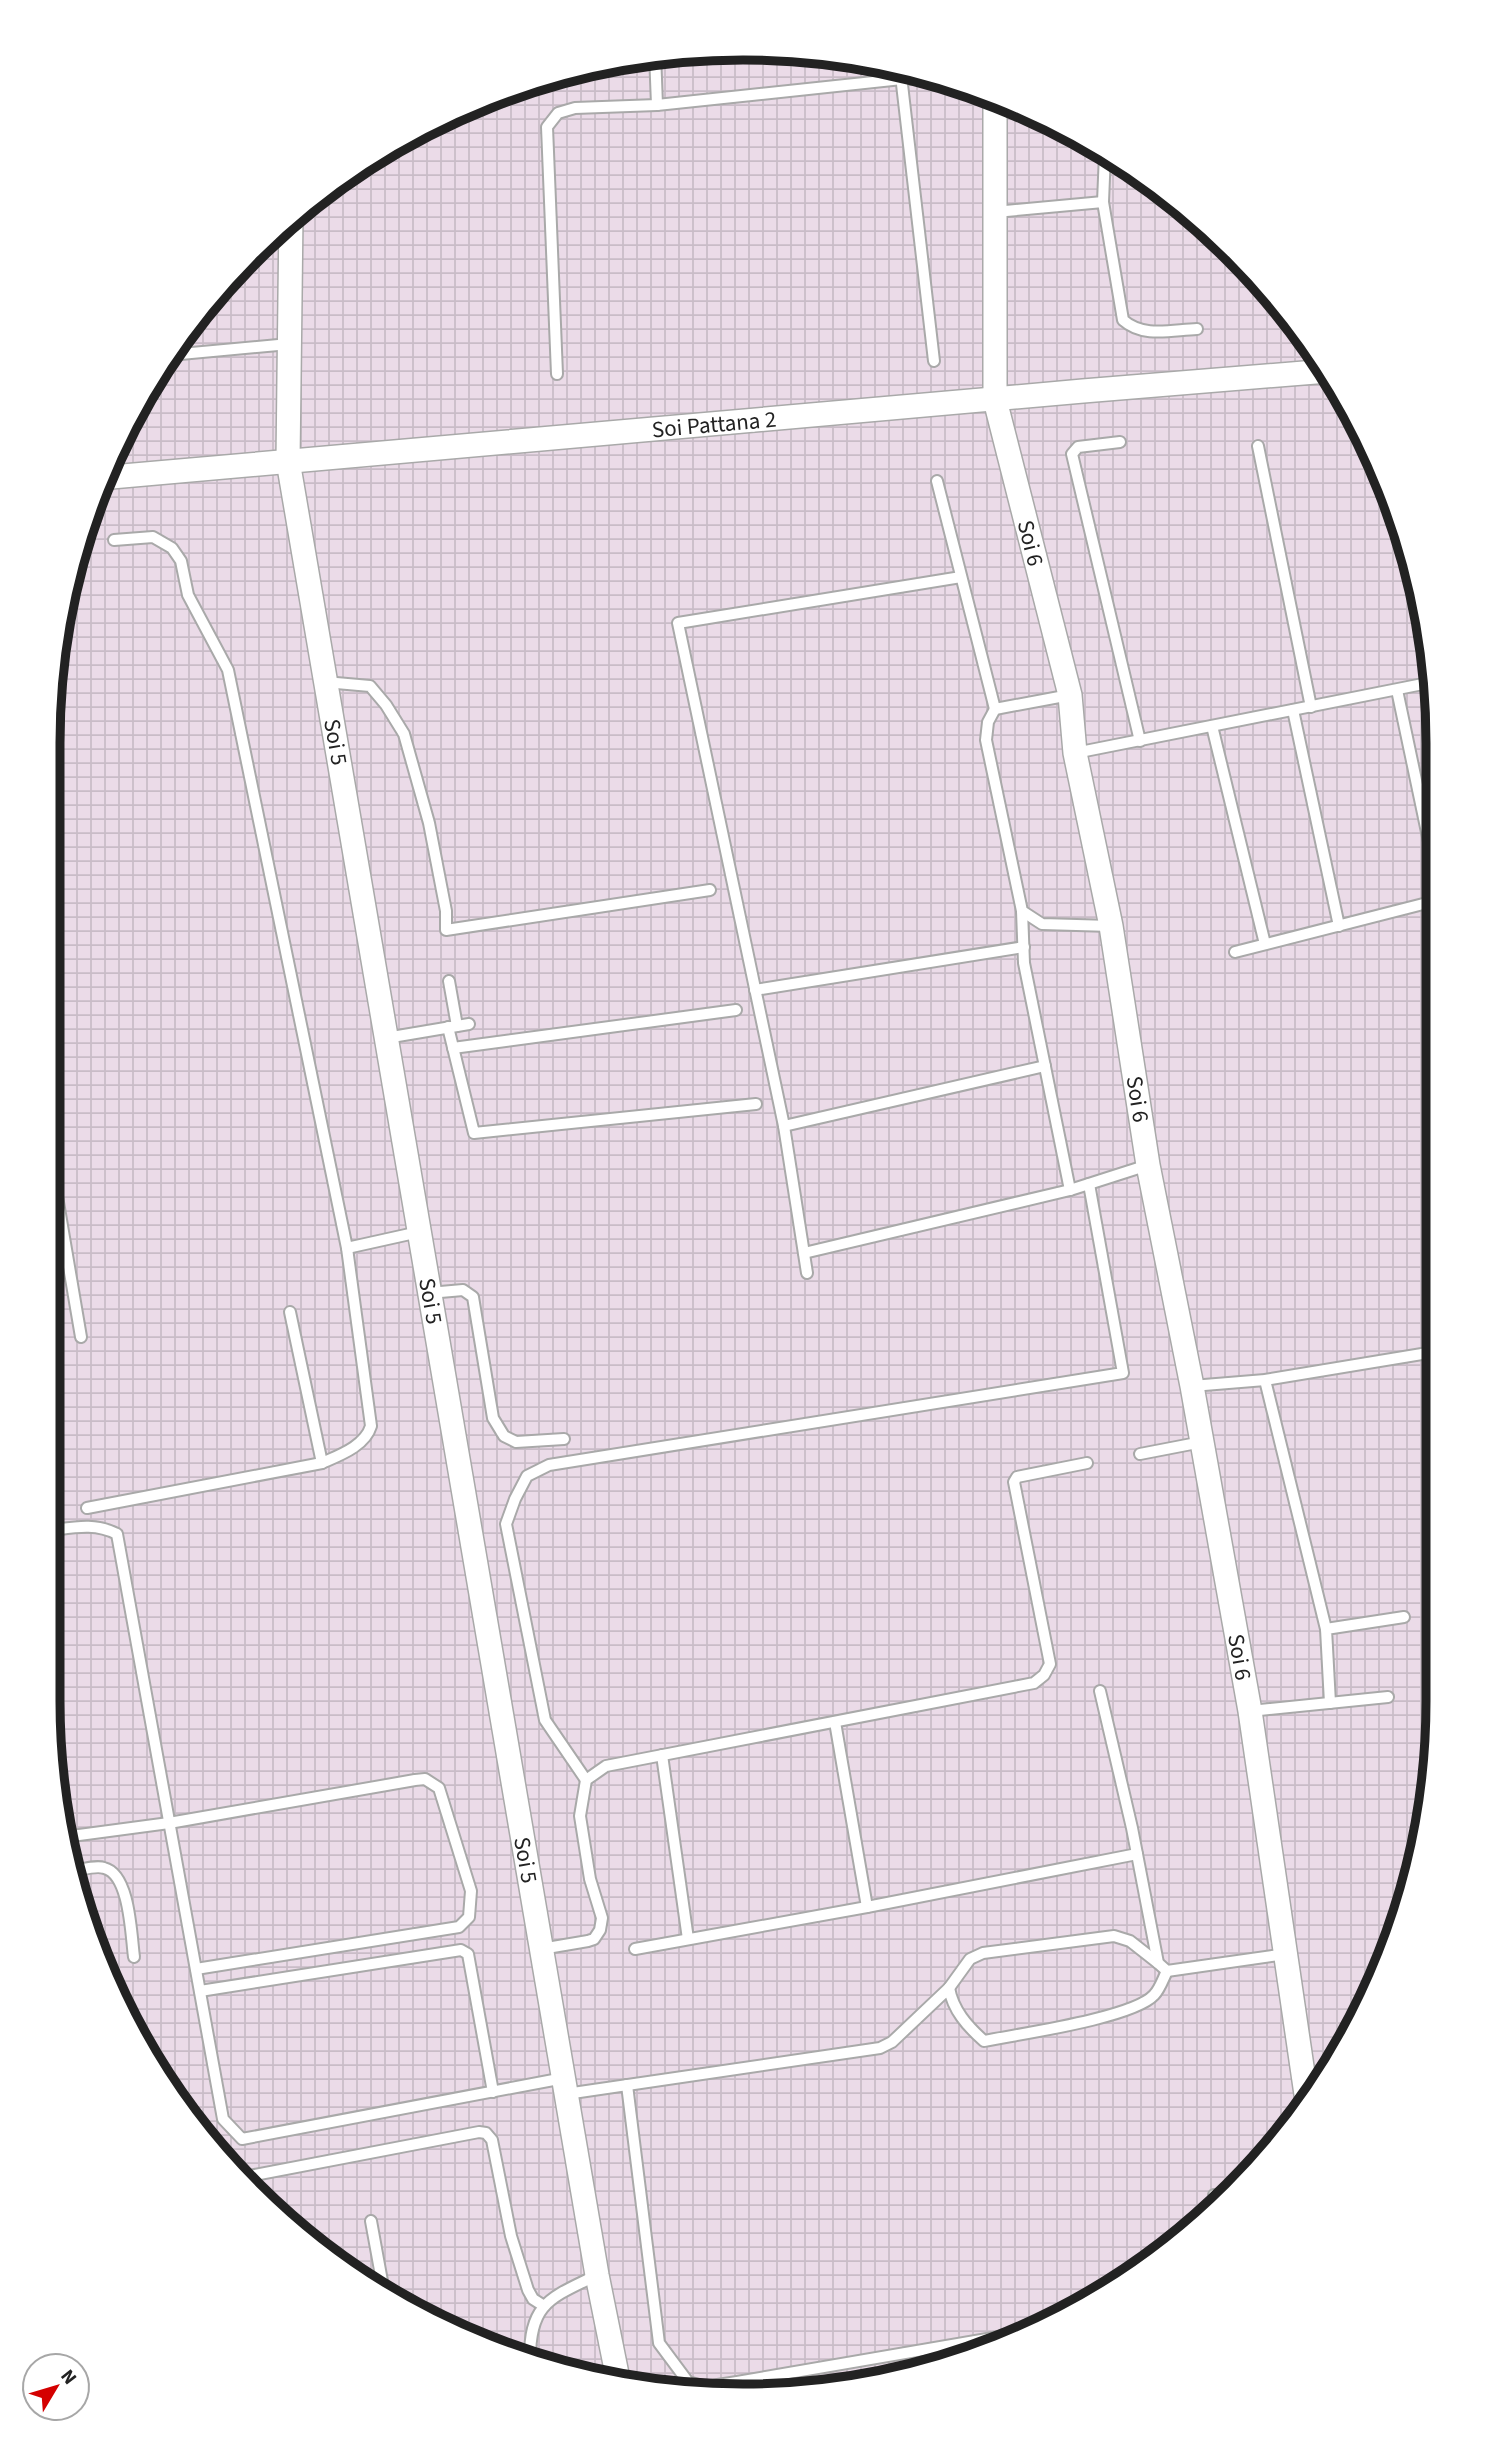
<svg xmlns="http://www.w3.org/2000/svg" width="1485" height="2443" viewBox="0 0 1485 2443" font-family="'Source Sans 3',sans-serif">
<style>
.industrial{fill:url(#industrial-grid)}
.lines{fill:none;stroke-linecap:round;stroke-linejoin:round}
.lane-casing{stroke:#a9a9a9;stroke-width:14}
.street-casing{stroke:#a9a9a9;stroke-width:26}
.lane{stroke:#fff;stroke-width:10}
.street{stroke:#fff;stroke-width:23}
.labels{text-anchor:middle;stroke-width:5;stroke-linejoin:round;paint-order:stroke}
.street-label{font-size:23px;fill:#222;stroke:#fff}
.rim{fill:none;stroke:#222;stroke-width:9}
</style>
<defs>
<pattern id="industrial-grid" width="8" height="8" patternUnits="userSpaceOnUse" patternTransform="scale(1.75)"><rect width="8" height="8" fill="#ebdbe8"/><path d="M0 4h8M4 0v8" fill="none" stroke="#c9bcc7"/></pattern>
</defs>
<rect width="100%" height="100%" fill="#f2efe9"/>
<path class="industrial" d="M788,49l134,22 128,48 115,72 100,93 80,111 56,124 35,178 -4,1094 -47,175 -91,157 -129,129 -115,72 -84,35 -132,31 -92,6 -135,-14 -88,-23 -163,-81 -105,-86 -60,-69 -72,-115 -35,-84 -31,-132v-1140l47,-175 91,-157 93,-100 111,-79 124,-57 132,-31z"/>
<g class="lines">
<g class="lane-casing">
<g id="lane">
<path d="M655,53l2,52"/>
<path d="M900,67l34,294"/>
<path d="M1103,202l2,-49"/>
<path d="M995,212l108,-10 20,118c20,18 48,10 74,9"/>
<path d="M170,355l119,-11"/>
<path d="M557,374l-10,-247 11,-14 17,-5 82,-3 245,-26h42"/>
<path d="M1120,442l-42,5 -6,7 68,287"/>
<path d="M1258,446l53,261"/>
<path d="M937,481l58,228 75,-14"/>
<path d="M114,540l39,-3 19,11 9,13 7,34 40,75 119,578 72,-16"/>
<path d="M961,577l-283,46 106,503 261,-60"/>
<path d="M325,682l45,4 16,19 18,29 25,89 17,88v19l264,-40"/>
<path d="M1397,690l39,185"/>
<path d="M995,709l-7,13 -2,18 36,171 20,13 69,2"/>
<path d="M1293,710l46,216"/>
<path d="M1212,726l53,218"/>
<path d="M1075,753l358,-71"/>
<path d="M1022,911l2,52 46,227"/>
<path d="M1235,952l200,-51"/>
<path d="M449,981l8,45"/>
<path d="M755,990l269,-43"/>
<path d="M448,1027l26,106 282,-29"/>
<path d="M386,1038l83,-14"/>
<path d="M453,1048l283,-38"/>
<path d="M784,1126l23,147"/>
<path d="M53,1173l28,164"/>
<path d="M804,1253l266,-63 78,-25"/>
<path d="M429,1293l34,-3 10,7 20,121 11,18 12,6 48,-3"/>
<path d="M290,1312l32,151"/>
<path d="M53,1313l1,3"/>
<path d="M1265,1380l61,249"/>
<path d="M1192,1386l73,-6 169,-28"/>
<path d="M1140,1454l62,-12"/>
<path d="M87,1508l235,-45c18,-8 43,-17 49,-37l-24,-178"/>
<path d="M53,1530c23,-3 43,-7 64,4l106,585 19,20 322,-61"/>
<path d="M1100,1691l32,137 26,135 9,8 119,-17"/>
<path d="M1330,1703l-4,-74 78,-12"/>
<path d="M1250,1711l138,-14"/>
<path d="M835,1722l32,185"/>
<path d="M662,1755l26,184"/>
<path d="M586,1780l-41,-60 -39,-196 9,-25 12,-23 22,-11 574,-92 -34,-189"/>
<path d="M64,1837l105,-14 246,-43 10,-1 14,9 32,103 -2,26 -10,10 -263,42"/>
<path d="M72,1871c9,-1 24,-6 32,-3 26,6 27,67 30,89"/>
<path d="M541,1949l47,-8 6,-2 6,-9 2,-12 -12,-39 -10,-63 6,-36 20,-14 428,-83 10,-8 6,-11 -36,-182 3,-5 70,-14"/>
<path d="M635,1949l232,-42 270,-53"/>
<path d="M949,1988l21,-29 13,-6 131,-17 16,5 28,22"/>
<path d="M200,1991l261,-41 7,4 25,138"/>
<path d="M627,2085l32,258 29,39 17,5 32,-5 296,-51"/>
<path d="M566,2094l314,-46 12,-6 57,-54c4,22 18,38 35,53 35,-7 149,-23 170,-46 6,-6 9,-16 13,-24"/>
<path d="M239,2178l240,-46 7,1 6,7 19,96 17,54 5,9 11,7"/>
<path d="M1214,2195l2,7"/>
<path d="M371,2221l13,71"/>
<path d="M530,2362c-1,-59 20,-64 67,-87"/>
</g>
</g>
<g class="street-casing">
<g id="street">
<path d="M995,98v302l75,295 5,58 36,173 37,239 44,221 58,325 57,390"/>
<path d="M291,215l-3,246 309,1814 22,109"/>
<path d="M100,478l983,-87 245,-20"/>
</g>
</g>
<use href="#lane" class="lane"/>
<use href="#street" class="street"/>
</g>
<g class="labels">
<g class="street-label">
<text transform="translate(714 424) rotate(-5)" y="8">Soi Pattana 2</text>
<text transform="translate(1031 543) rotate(76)" y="8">Soi 6</text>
<text transform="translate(336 742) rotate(80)" y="8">Soi 5</text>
<text transform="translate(1138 1099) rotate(81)" y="8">Soi 6</text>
<text transform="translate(431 1301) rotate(80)" y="8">Soi 5</text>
<text transform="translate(1240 1657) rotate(80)" y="8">Soi 6</text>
<text transform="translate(526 1860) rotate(80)" y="8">Soi 5</text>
</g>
</g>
<path d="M0 0H1485V2443H0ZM743 60H743A683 683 0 0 1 1426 743V1701A683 683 0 0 1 743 2384H743A683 683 0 0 1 60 1701V743A683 683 0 0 1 743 60Z" fill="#fff" fill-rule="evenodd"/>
<path class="rim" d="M743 60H743A683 683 0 0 1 1426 743V1701A683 683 0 0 1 743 2384H743A683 683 0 0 1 60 1701V743A683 683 0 0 1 743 60Z"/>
<g transform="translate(56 2387) rotate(52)"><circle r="33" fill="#ffffff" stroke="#a7a7a7" stroke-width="2"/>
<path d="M0-5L12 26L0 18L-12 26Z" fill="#d40000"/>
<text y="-10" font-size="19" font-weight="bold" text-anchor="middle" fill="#222222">N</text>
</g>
</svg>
